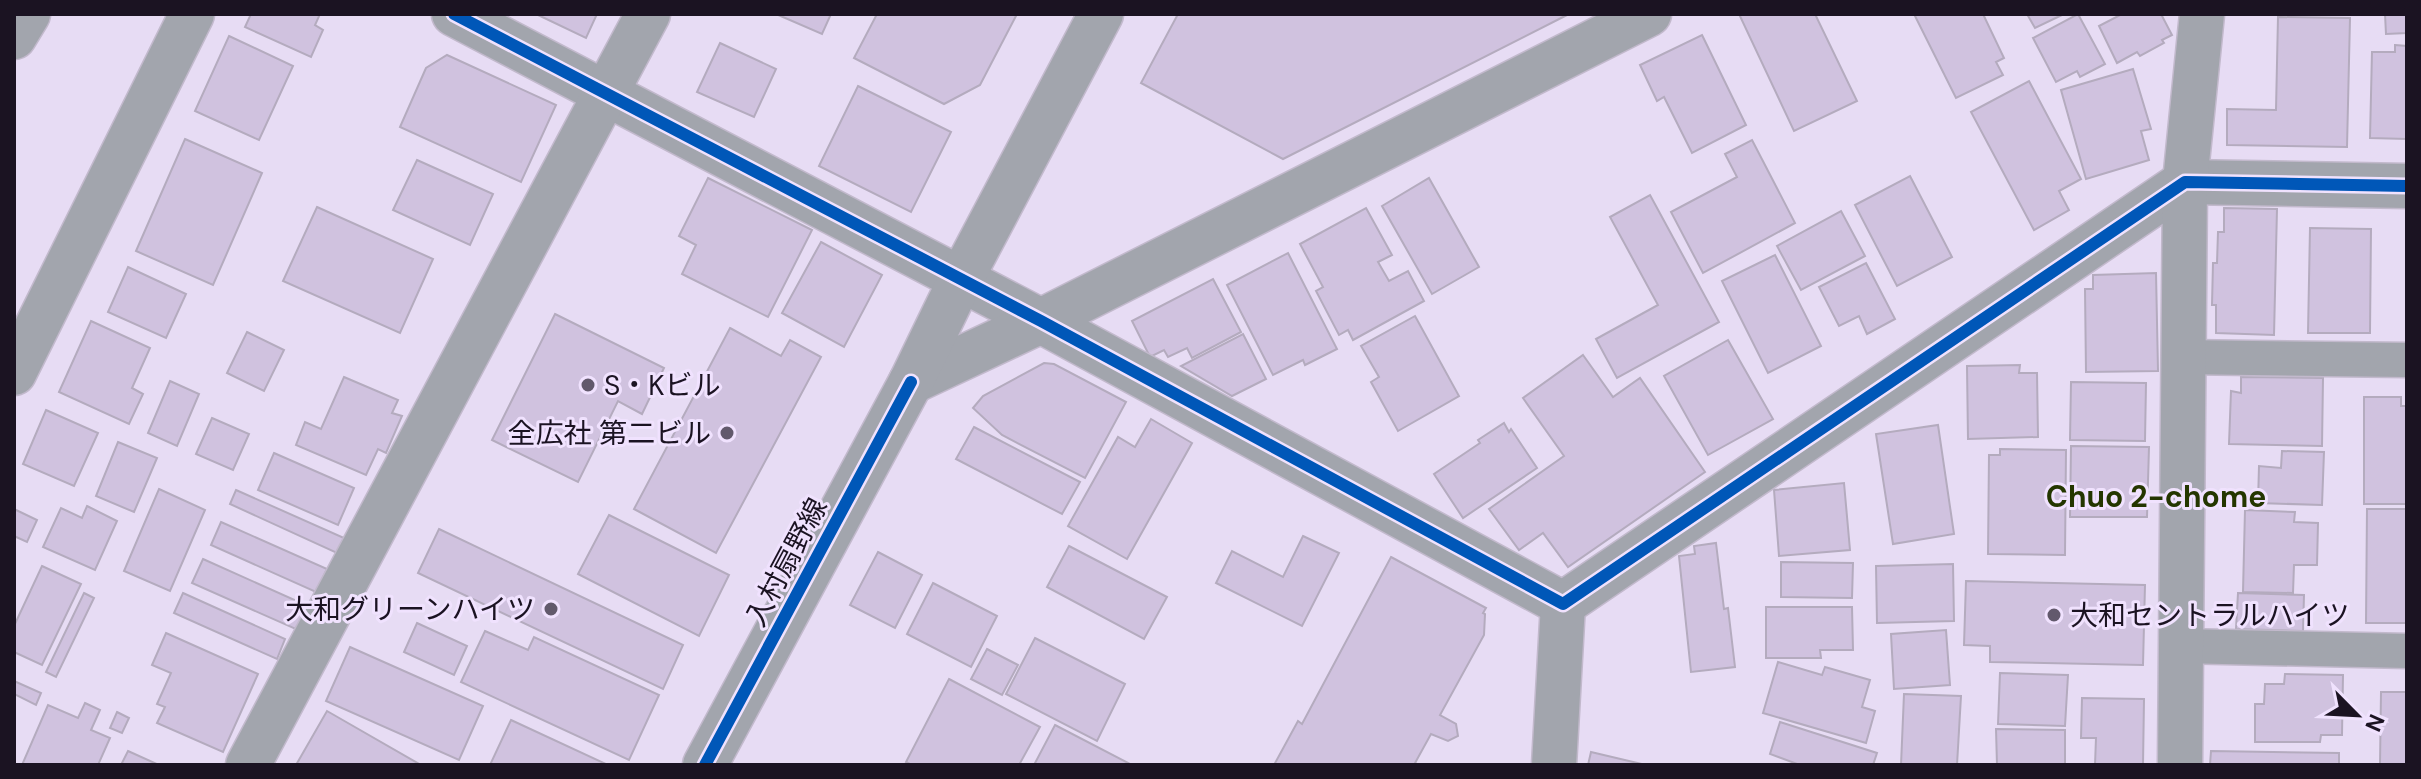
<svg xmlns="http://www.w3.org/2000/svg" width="2421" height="779" viewBox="0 0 2421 779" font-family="'DM Sans','Noto Sans JP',sans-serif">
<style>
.building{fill:#d0c2df;stroke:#b4abbe;stroke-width:2}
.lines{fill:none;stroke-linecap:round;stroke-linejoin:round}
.service-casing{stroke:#c2b9cc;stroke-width:37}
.minor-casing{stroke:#c2b9cc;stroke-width:47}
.tertiary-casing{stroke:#c2b9cc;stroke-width:47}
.service{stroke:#a2a5ad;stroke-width:34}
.minor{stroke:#a2a5ad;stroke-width:44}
.tertiary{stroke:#a2a5ad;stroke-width:44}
.cycleway-casing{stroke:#f0e2fe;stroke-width:17}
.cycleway{stroke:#0057b8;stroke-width:12}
.poi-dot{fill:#62596c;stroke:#f0e2fe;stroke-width:3}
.labels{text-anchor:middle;stroke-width:6;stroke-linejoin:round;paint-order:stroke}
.poi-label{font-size:28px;fill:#1b1322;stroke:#f0e2fe;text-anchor:start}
.street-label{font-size:28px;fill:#1b1322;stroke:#f0e2fe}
.neighbourhood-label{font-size:30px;font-weight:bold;fill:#243600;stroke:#f0e2fe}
</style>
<rect width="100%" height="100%" fill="#e7dcf4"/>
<g class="building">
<path d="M251,14h69l-5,11 8,5 -12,27 -66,-30z"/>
<path d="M536,14h61l-11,24z"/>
<path d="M776,14h55l-9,20z"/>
<path d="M877,14h140l-37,71 -36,19 -90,-46z"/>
<path d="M1178,14h391l-286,145 -142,-76z"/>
<path d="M1739,14h76l42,87 -63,30z"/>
<path d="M1914,14h69l21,44 -8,4 7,13 -47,23z"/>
<path d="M2027,14h37l-29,14z"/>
<path d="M2078,14l27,50 -25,13 -3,-6 -21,11 -23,-44z"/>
<path d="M2122,14h39l11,21 -10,5 2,3 -24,13 -3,-4 -20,11 -18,-37z"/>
<path d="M2385,14h22v19l-21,1z"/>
<path d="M2278,17l72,1 -3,129 -120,-2v-36l49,1z"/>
<path d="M1702,35l44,90 -54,28 -28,-56 -7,4 -17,-36z"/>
<path d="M229,36l64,30 -34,74 -64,-29z"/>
<path d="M720,43l56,26 -22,48 -57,-25z"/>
<path d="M2395,45l12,1v93l-37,-1 2,-86h23z"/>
<path d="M447,55l109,50 -35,77 -121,-55 26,-59z"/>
<path d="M2133,69l18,60 -10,2 8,29 -63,19 -25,-89z"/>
<path d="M2029,81l52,98 -22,12 10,19 -35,20 -63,-118z"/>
<path d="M858,86l93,46 -40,80 -92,-46z"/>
<path d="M185,139l77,34 -49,112 -77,-34z"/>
<path d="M1752,140l43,83 -92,50 -32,-61 66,-35 -12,-23z"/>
<path d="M417,160l76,34 -23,51 -77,-35z"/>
<path d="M1910,176l42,81 -55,29 -42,-81z"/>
<path d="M708,178l104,52 -44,87 -86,-43 14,-29 -17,-9z"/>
<path d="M1429,178l50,89 -47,27 -50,-88z"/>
<path d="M1650,195l69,127 -102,56 -21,-39 62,-34 -48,-88z"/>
<path d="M317,207l116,52 -33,74 -117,-52z"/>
<path d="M1366,208l26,47 -14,7 11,19 19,-10 16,30 -71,39 -5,-10 -9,5 -23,-44 7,-4 -23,-43z"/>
<path d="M2224,208l53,1 -3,126 -58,-2v-28h-4l1,-42h4l1,-31h6z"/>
<path d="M1841,211l24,45 -64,34 -24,-44z"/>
<path d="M2310,228l61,1 -1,104h-62z"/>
<path d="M821,242l61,33 -38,72 -62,-34z"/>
<path d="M1288,253l49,96 -32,16 -2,-5 -30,15 -46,-90z"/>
<path d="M1775,255l46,91 -53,27 -46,-92z"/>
<path d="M1866,263l29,56 -28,15 -8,-18 -20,10 -20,-39z"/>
<path d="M128,267l58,27 -20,44 -58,-26z"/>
<path d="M2156,273l2,98 -72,1 -1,-83h8v-14z"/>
<path d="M1213,279l28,53 -49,26 -5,-10 -19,9 -4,-7 -14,7 -18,-36z"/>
<path d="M555,314l109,54 -22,46 -24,-13 -40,81 -86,-42z"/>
<path d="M1415,316l44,80 -61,35 -27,-49 8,-5 -18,-31z"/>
<path d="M91,321l59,27 -18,40 11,6 -14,30 -70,-32z"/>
<path d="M730,328l51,28 9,-16 31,17 -105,196 -82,-44z"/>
<path d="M247,332l37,18 -20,41 -37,-18z"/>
<path d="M1243,334l23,45 -34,17 -51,-30z"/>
<path d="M1728,340l45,79 -65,36 -44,-79z"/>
<path d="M1583,355l30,42 27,-19 65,94 -137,95 -25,-34 -24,17 -30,-41 75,-53 -41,-58z"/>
<path d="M1044,363l10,1 72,38 -41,76 -83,-43 -29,-27 10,-12z"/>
<path d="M2020,365l-1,8h18l1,64 -70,2 -1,-73z"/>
<path d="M344,377l54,23 -6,13 10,3 -16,37 -8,-4 -12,26 -70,-30 9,-23 16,7z"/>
<path d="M2241,377l82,1 -1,68 -93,-2 2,-53 10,2z"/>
<path d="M170,381l29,13 -22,52 -29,-13z"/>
<path d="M2071,382l75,1 -1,58 -75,-1z"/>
<path d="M2364,397h37v9h6v98h-43z"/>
<path d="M46,410l52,23 -24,53 -51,-22z"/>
<path d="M212,418l37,16 -16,36 -37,-16z"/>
<path d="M1151,419l41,24 -65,116 -59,-33 50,-89 17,10z"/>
<path d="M1504,423l5,9 2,-3 26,39 -74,50 -29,-44 46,-31 -2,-3z"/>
<path d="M1938,425l16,109 -61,10 -17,-110z"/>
<path d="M974,427l106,55 -18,32 -106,-55z"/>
<path d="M118,442l39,16 -23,54 -38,-16z"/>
<path d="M2071,446l78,1 -2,70h-77z"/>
<path d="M2000,449l66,1 -1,105 -77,-1 1,-99h11z"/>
<path d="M2282,451l42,1 -2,53 -64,-2 1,-37 22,2z"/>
<path d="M274,453l80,35 -16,37 -80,-35z"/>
<path d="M1844,483l6,67 -71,6 -5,-66z"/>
<path d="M159,489l46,21 -35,81 -46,-20z"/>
<path d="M236,490l108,48 -7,15 -107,-49z"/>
<path d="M87,506l30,15 -22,49 -52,-23 18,-39 21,10z"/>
<path d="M14,509l23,11 -10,22 -13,-6z"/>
<path d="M2367,509h40v114h-41z"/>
<path d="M2245,510l50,2 -1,10 24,1 -1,42h-23l-1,28 -50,-1z"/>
<path d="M609,515l120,60 -30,61 -121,-62z"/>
<path d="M221,522l106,47 -11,23 -105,-47z"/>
<path d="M439,529l244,116 -20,44 -245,-116z"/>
<path d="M1303,536l36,17 -37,73 -86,-43 16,-32 51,26z"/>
<path d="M1716,543l8,66 4,-1 7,59 -44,5 -12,-116 16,-2 -1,-8z"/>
<path d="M1069,546l98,51 -23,42 -97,-52z"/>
<path d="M878,552l44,23 -27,53 -45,-23z"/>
<path d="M1391,557l95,51 -3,5 2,1 -1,21 -44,80 16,9 2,12 -10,5 -17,-7 -16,29 4,2h-145l24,-44 4,3z"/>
<path d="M203,559l105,47 -10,24 -106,-47z"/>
<path d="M1781,562l72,1 -1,35 -71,-1z"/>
<path d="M1953,564l1,57 -77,2 -1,-57z"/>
<path d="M42,566l39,18 -39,81 -28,-13v-26z"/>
<path d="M1966,581l179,4 -2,80 -153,-3v-16l-26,-1z"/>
<path d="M933,583l64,33 -26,51 -64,-33z"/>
<path d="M84,593l10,5 -38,79 -10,-5z"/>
<path d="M183,593l102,46 -8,20 -103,-46z"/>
<path d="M2238,593l66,2 -1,36 -67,-2z"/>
<path d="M1766,607h86l1,43h-33l1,8h-55z"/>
<path d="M417,623l50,23 -13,29 -50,-23z"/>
<path d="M1946,630l4,55 -56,4 -3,-55z"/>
<path d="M485,631l43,19 6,-13 125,58 -30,65 -168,-78z"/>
<path d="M166,633l92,41 -35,78 -66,-29 8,-16 -8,-3 14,-31 -19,-8z"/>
<path d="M1035,638l90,46 -28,57 -91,-47z"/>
<path d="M350,647l133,59 -24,54 -133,-59z"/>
<path d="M987,649l31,16 -16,30 -31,-16z"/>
<path d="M1778,662l44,13 3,-8 45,13 -8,27 13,4 -9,32 -103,-30z"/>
<path d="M2000,673l68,2 -3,51 -67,-2z"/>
<path d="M2285,674l58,1 -1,60h-21l-1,7h-65v-38h9l1,-20h19z"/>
<path d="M949,679l91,48 -21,38h-107l-6,-3z"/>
<path d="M14,681l27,12 -5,12 -22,-11z"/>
<path d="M2381,692h26v73h-27z"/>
<path d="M1904,694l57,2 -4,69h-56z"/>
<path d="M2082,698l62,1 -1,66h-48l1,-27h-15z"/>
<path d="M85,703l15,7 -9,20 19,8 -12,27h-76l26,-60 30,13z"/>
<path d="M327,711l94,54h-125z"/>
<path d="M117,712l12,6 -7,15 -12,-5z"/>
<path d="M511,720l97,45h-118z"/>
<path d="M1780,722l97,31 -4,12h-73l-30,-11z"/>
<path d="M1055,725l77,40h-98z"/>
<path d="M1996,729l69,1v35h-68z"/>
<path d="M128,751l31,14h-38z"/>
<path d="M2211,751l128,2v12h-129z"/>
<path d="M1591,752l55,13h-58z"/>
</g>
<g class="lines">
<g class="service-casing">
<g id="service">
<path d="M2182,357l225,3"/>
<path d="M2180,646l227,5"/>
</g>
</g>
<g class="minor-casing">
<g id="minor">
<path d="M454,14l587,307 522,283"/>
<path d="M14,37l14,-23"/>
<path d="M14,373l178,-359"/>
<path d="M1563,604l622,-422 222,4"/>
<path d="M248,765l400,-751"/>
<path d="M1554,765l9,-161"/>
<path d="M2180,765l5,-583 17,-168"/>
</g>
</g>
<g class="tertiary-casing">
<g id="tertiary">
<path d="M911,382l130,-61 608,-307"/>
<path d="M705,765l206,-383 50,-103 140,-265"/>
</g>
</g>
<use href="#service" class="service"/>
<use href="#minor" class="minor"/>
<use href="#tertiary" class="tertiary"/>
<g class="cycleway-casing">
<g id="cycleway">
<path d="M454,14l587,307 522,283 622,-422 222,4"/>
<path d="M705,765l206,-383"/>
</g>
</g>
<use href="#cycleway" class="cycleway"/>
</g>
<g class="poi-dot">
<circle cx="588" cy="385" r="8"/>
<circle cx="727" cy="433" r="8"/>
<circle cx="551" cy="609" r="8"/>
<circle cx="2054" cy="615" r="8"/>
</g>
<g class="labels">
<g class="poi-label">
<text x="604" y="395">S・Kビル</text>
<text x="711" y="443" text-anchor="end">全広社 第二ビル</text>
<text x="535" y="619" text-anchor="end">大和グリーンハイツ</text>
<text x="2070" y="625">大和セントラルハイツ</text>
</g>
<g class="street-label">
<text transform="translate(786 562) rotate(-62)" y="10">入村扇野線</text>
</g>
<g class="neighbourhood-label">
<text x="2156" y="507">Chuo 2-chome</text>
</g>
</g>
<rect width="2421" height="779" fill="none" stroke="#1b1322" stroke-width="32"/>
<g transform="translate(2357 715) rotate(114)" stroke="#f0e2fe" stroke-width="6" paint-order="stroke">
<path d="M0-6L14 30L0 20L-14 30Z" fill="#1b1322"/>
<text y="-12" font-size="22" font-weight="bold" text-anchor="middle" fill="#1b1322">N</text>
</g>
</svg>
